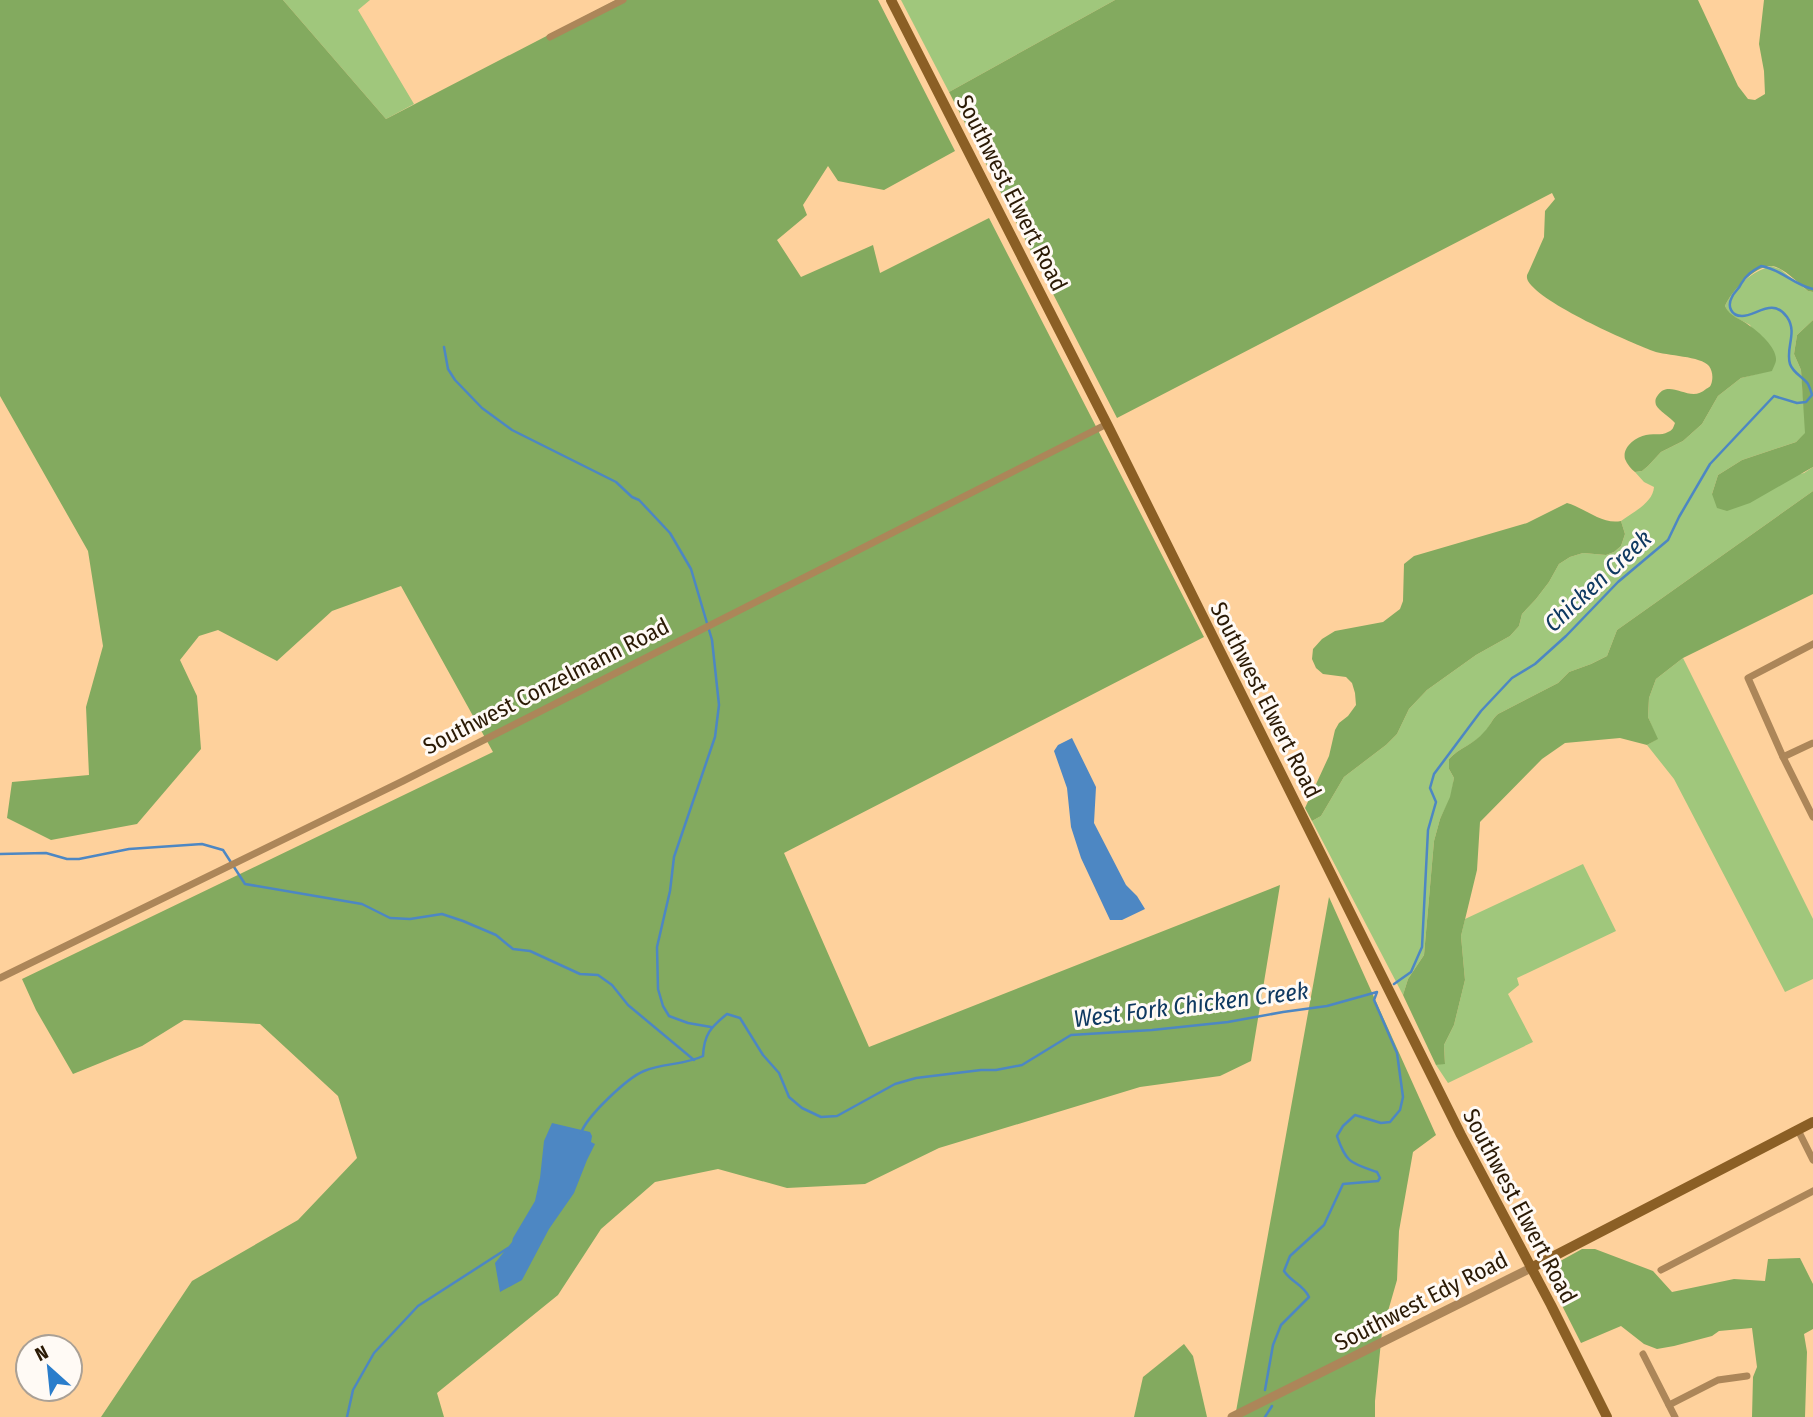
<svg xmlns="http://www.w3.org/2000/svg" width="1813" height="1417" viewBox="0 0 1813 1417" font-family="'Fira Sans Condensed',sans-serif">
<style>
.green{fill:#a0c77c}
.forest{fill:#83aa5f}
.water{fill:#4d87c3}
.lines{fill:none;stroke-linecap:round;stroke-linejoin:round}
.stream{stroke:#4d87c3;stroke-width:2.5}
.minor{stroke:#ac8659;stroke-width:7}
.tertiary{stroke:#ac8659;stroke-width:9}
.secondary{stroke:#8b5f25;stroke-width:10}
.labels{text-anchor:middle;stroke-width:6;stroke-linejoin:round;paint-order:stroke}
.street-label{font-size:23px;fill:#2b1a05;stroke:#fffaf5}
.water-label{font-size:24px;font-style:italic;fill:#0f3961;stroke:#fffaf5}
</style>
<rect width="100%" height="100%" fill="#fed19c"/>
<g class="green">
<path d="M283,0h87l-12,10 56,94 -28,15z"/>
<path d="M901,0h214l-166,92z"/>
<path d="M1771,266l9,3 28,22 5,1v28l-16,15 -3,19 7,16 5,63 -10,9 -54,18 -24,15 -6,19 92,-21 9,-6v24l-196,139 -10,26 -16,8 -22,8 -11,11 -60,31c-6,5 -8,12 -13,18 -11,12 -26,16 -36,27v10l5,9 -3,19 -11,22 -6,22 -10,114 -16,24 -5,16 -91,-174 9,-5 23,-39 42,-32 11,-11 12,-25 18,-19 49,-35 34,-19 9,-10 3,-12 14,-15 13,-17 10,-18 11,-7 13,-4 23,2 8,-3 7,-6 4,-12 -4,-13c12,-9 32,-18 33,-34l-10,-5 -9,-10 7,-1 6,-5 13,-14 22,-11 19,-17 16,-28 23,-18 31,-8 -22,-45 -21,-11 -4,-8c9,-19 26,-34 46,-40z"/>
<path d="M1683,658l130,261v60l-28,13 -111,-213 -27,-34 10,-6 -9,-22 1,-19 7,-19z"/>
<path d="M1583,864l33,67 -99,47 2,7 -11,9 25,48 -85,41 -12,-18 9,-2 -1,-18 10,-20 11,-45 -4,-44 4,-17z"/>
</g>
<g class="forest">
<path d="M0,0h283l103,119 230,-119h262l77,151 -71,39 -46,-9 -10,-15 -25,39 4,10 -30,25 24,37 72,-32 7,28 109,-55 215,419 -420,216 85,194 411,-162 -29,176 -31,15 -80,11 -201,61 -74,36 -78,4 -69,-19 -63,13 -54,47 -43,66 -121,98 7,24h-343l91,-136 106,-61 59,-62 -19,-62 -78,-72 -76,-4 -42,26 -69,28 -37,-64 -14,-31 471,-227 -92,-166 -69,25 -55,50 -59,-31 -19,6 -19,24 17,36 4,53 -64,75 -86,16 -44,-22 5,-36 77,-7 -3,-68 17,-61 -15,-95 -88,-155z"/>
<path d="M1115,0h583l40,86 10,13 7,1 10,-6 -1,-23 -5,-27 5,-44h49v292l-5,-1c-9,-7 -26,-25 -37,-25 -17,0 -40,26 -46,40 5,11 15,12 25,20 9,6 27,22 26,34 0,3 -3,8 -4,11l-31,7 -23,18 -16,28 -19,17 -22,11 -13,14 -6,5 -7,1c-4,-3 -8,-8 -10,-13 -3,-12 11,-22 21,-24 7,-2 15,1 22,-3 5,-2 5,-4 7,-9 -5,-6 -16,-12 -19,-18 -1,-4 -1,-6 2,-10 12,-17 32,9 48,-6 4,-2 5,-3 6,-8 1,-5 0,-11 -3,-15 -8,-10 -42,-10 -56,-15 -26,-10 -111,-47 -125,-70 -2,-5 -1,-6 1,-10l15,-34 1,-26 10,-12 -3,-6 -435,225 -168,-326z"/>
<path d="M1813,320v147l-63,36 -23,8 -10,-3 -5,-14 6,-19 24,-15 54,-18 9,-9 -4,-63 -7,-16 3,-19z"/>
<path d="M1813,491v103l-130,64 -27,21 -7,19 -1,19 10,22 -11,6 -27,-7 -55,5 -23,16 -62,63 -3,48 -16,66 4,44 -11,45 -10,20 1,19 -9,1 -33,-70 5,-16 16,-24 10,-114 6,-22 10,-22 4,-19 -5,-9v-10c10,-11 25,-15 35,-27 6,-6 8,-13 14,-18l60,-31 11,-11 22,-8 16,-8 10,-26z"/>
<path d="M1567,503c18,5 35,22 54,18l4,13 -4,12 -7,6 -8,3 -23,-2 -13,4 -11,7 -10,18 -13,17 -14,15 -3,12 -9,10 -34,19 -49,35 -18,19 -12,25 -11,11 -42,32 -23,39 -9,5 -7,-13 24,-52 6,-26 4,-7 9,-7 8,-11 -1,-12 -3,-10 -6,-6 -23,-3 -7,-6 -4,-9 1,-10 9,-10 13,-8 48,-9 17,-13 3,-8 1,-37 10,-8 113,-33z"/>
<path d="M1329,897l107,238 -23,17 -14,79 -2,49 -15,52 -7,69v16h-140z"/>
<path d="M1582,1249h13l58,22 19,21 62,-13 31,2 3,-22 32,-1 13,26v45l-9,5 3,18 -2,65h-53l1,-40 4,-10 -5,-39 -33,3 -7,5 -38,10 -17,3 -13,-5 -23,-18 -40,17 -37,-73z"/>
<path d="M1184,1344l9,12 14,61h-73l9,-40z"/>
</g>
<g class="water">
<path d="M1072,738l24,49 -2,36 32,62 11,11 8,13 -23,11h-12l-29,-62 -10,-31 -4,-39 -13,-37 4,-6z"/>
<path d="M552,1123l38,9 2,4 -1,6 4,2 -8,16 -13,33 -25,36 -27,51 -22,12 -5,-29 17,-21 1,-4 22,-37 5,-23 4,-37z"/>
</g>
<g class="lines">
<g class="stream">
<path d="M444,347l4,22 7,11 27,28 30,22 104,52 16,15 7,3 31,33 21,36 21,71 7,65 -4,32 -41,120 -4,34 -13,56 1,42 5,17 6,10 19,7 23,4"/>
<path d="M0,854l46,-1 21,6h12l50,-10 73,-5 21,6 22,34 117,20 28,14 20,1 32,-5 21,7 33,14 17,14 17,2 50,23 18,1 14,10 16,20 66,55"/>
<path d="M1394,984l17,-12 11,-25 6,-117 8,-28 -6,-14 4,-14 47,-63 31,-33 23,-14 31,-28 52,-54 50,-42 11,-23 31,-53 64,-68 23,7 9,-1 6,-7c-1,-4 -2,-7 -4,-11 -5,-7 -15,-11 -18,-20 -5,-16 8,-31 -3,-47 -14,-20 -31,-1 -45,-1 -11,0 -15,-10 -10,-19 2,-5 7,-8 9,-13 5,-9 11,-13 20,-18 20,3 33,19 52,23"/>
<path d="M581,1133c6,-17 46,-55 63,-62 19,-8 41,-6 59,-15 1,-22 8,-29 24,-42l13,4 23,37 16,18 10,24 13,11 19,9 16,-1 58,-32 21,-6 65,-8h15l26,-5 49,-30 81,-5 76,-8 55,-10 44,-6 50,-14 -3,8 23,53 6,44 -3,13 -10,12 -9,1 -26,-8 -12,11 -6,10c9,27 14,27 40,36l3,6 -2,3 -35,3 -19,41 -34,31 -6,15c8,12 19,13 25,26l-28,28 -8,20 -8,45"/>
<path d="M347,1417l6,-27 21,-37 44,-47 90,-58"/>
<path d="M1265,1417l7,-11"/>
</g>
<g class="minor">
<path d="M550,37l73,-37"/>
<path d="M1813,644l-65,34 35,79 30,60"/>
<path d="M1783,757l30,-14"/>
<path d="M0,978l403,-197 704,-357"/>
<path d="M1798,1130l15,30"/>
<path d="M1661,1270l152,-79"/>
<path d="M1643,1354l32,63"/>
<path d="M1669,1405l49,-25 29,-4"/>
</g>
<path class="tertiary" d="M1232,1417l299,-149"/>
<g class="secondary">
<path d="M891,0l216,424 354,711 90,170 56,112"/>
<path d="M1531,1268l282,-146"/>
</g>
</g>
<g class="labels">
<g class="street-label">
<text transform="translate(1012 193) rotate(63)" y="8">Southwest Elwert Road</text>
<text transform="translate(546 686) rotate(-27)" y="8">Southwest Conzelmann Road</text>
<text transform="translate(1266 700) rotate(63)" y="8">Southwest Elwert Road</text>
<text transform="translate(1520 1206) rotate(62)" y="8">Southwest Elwert Road</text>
<text transform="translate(1421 1301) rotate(-27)" y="8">Southwest Edy Road</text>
</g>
<g class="water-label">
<text transform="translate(1598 581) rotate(-43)" y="8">Chicken Creek</text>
<text transform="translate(1191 1005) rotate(-7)" y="8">West Fork Chicken Creek</text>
</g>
</g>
<g transform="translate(49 1368) rotate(333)"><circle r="33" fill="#fffaf5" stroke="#aaa095" stroke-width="2"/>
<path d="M0-5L12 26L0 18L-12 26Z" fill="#2a7dcb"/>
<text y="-10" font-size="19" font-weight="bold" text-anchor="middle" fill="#2b1a05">N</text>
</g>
</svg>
